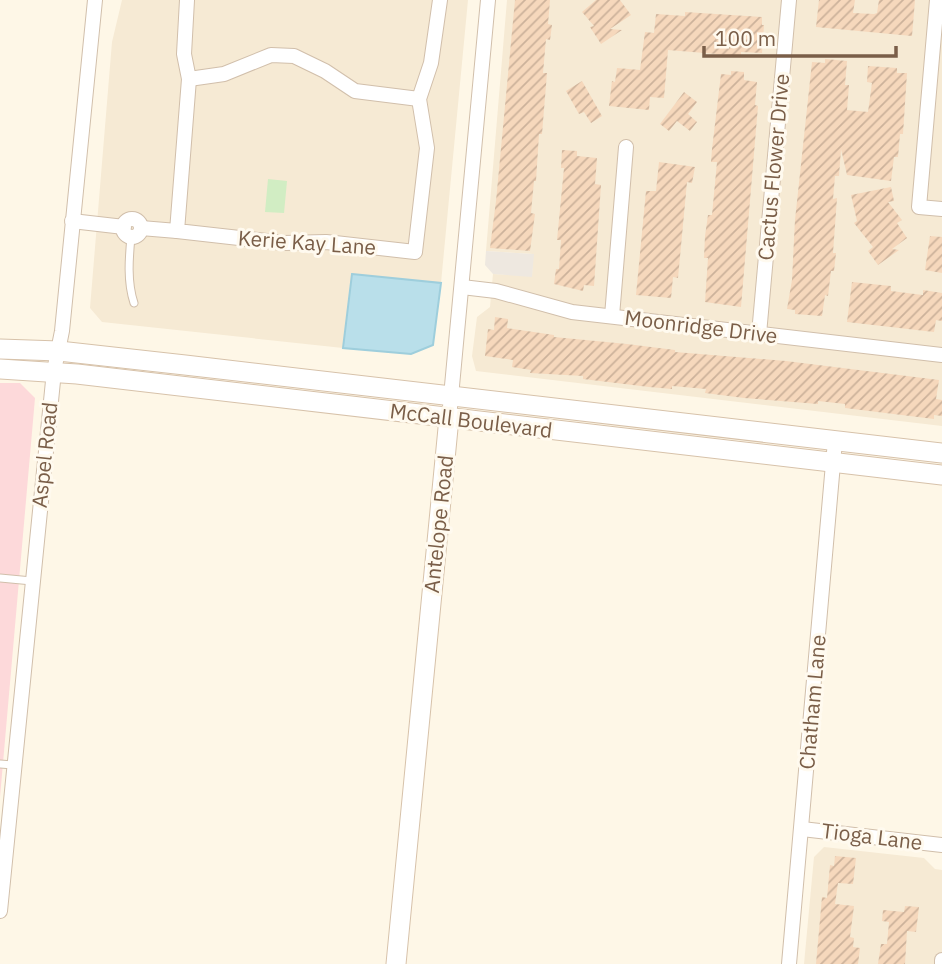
<svg xmlns="http://www.w3.org/2000/svg" width="942" height="964" viewBox="0 0 942 964" font-family="'IBM Plex Sans',sans-serif">
<style>
.residential{fill:#f6ead4}
.industrial{fill:#eee8e0}
.medical{fill:#fdd9da}
.green{fill:#d1edc3}
.water{fill:#b9dfea;stroke:#9ecedc;stroke-width:2}
.building{fill:url(#building-hatch)}
.lines{fill:none;stroke-linecap:round;stroke-linejoin:round}
.lane-casing{stroke:#d1bfab;stroke-width:9}
.street-casing{stroke:#d1bfab;stroke-width:16}
.secondary-casing{stroke:#d7c2aa;stroke-width:21}
.lane{stroke:#fff;stroke-width:7}
.street{stroke:#fff;stroke-width:14}
.secondary{stroke:#fff;stroke-width:19}
.labels{text-anchor:middle;stroke-width:6;stroke-linejoin:round;paint-order:stroke}
.street-label{font-size:21px;fill:#7a5e48;stroke:#fffaef}
</style>
<defs>
<pattern id="building-hatch" width="6" height="6" patternUnits="userSpaceOnUse" patternTransform="scale(1.75)"><rect width="6" height="6" fill="#f6d8bc"/><path d="M-1 1l2-2M0 6l6-6M5 7l2-2" fill="none" stroke="#ccb29b"/></pattern>
</defs>
<rect width="100%" height="100%" fill="#fef7e7"/>
<g class="residential">
<path d="M122,0h346l-27,283 -89,-8 -9,73 -241,-26 -12,-14 22,-266z"/>
<path d="M507,0h435v426l-466,-55 -4,-15 5,-39 13,-10 3,-33 39,2 1,-22 -47,-3z"/>
<path d="M824,847l100,11 11,11 7,1v94h-138l10,-107z"/>
</g>
<path class="industrial" d="M486,251l48,3 -2,23 -39,-3 -8,-9z"/>
<path class="medical" d="M0,383h20l15,15 -35,399z"/>
<path class="green" d="M268,179l19,2 -3,32 -19,-1z"/>
<path class="water" d="M352,274l89,9 -8,62 -22,9 -68,-6z"/>
<g class="building">
<path d="M515,0h35l-2,24 4,1 -2,15 -4,-1 -3,34h4l-5,61h-3l-3,47h-2l-3,32 4,1 -5,37 -40,-3 6,-47z"/>
<path d="M596,0h24l11,15 -21,14 12,1 -21,14 -11,-17 4,-1 -12,-14z"/>
<path d="M819,0h36l-2,13 21,1 3,-1 2,-13h36l-3,36 -96,-9z"/>
<path d="M685,12l77,5v8h2l-2,28 -21,-1v4l-73,-6 -4,48 -14,-1 -1,13 -40,-4 3,-25 3,1 2,-14 23,2 5,-38 9,1 2,-19 29,2z"/>
<path d="M825,59l22,2 -2,24h4l-2,25 21,2 4,-29 -5,-1 1,-16 29,2v5h10l-4,61h-3l-2,23h-4l-3,24 -44,-6 -6,-26 -2,27h-4l-2,23 4,-1 -4,55h3l-2,18h-3l-3,25 -3,-1 -3,21 -27,-2v-4l-8,-1 5,-29 3,-60 17,-158 13,1z"/>
<path d="M731,71l13,1v8l13,2 -2,23 3,1 -17,201 -36,-5 3,-44h-4l1,-22 3,-21h4l5,-53h-6l1,-13 9,-75 10,1z"/>
<path d="M582,81l20,35 -11,7 -7,-11 -5,2 -13,-23z"/>
<path d="M684,92l13,10 -9,12 9,8 -7,9 -13,-10 -8,10 -9,-7z"/>
<path d="M562,150l15,1v5l20,2 -2,26 6,1 -7,101 -10,-1 -1,6 -29,-7 2,-15h3l2,-29h-4l7,-72h-3z"/>
<path d="M659,162l36,5 -3,16 -5,-1 -9,96 -5,-1 -2,21 -35,-3 10,-104h10z"/>
<path d="M891,187l3,14 -6,1 14,18 -5,3 10,15 -15,11 7,1 -21,15 -10,-14 5,-4 -19,-24 3,-2 -6,-26z"/>
<path d="M930,236l12,1v36l-17,-3z"/>
<path d="M852,282l39,4v5l32,4v-5l19,3v28l-6,-1 -2,12 -87,-10z"/>
<path d="M495,317l13,2 -1,9 47,7v2l73,7 48,6v2l111,9 153,19 -3,19 6,1v16l-8,-1v4l-89,-11v-4l-27,-3v3l-74,-6 -39,-5 1,-4 -34,-3v3l-23,-2 -66,-8v-3l-53,-3 1,-3 -19,-3 1,-7 -28,-4 3,-27 6,1z"/>
<path d="M835,856l21,2 -3,26 -15,-1 -3,21 19,2 -4,31 4,1 -1,9 7,1 -2,16h-42l6,-67 5,1 3,-33 4,1z"/>
<path d="M905,906l14,1 -3,25 -9,-1 -2,33h-27l3,-20h6l2,-22 -7,-1 1,-11 21,2z"/>
</g>
<g class="lines">
<g class="lane-casing">
<g id="lane">
<path d="M131,237c-2,21 -4,45 3,66"/>
<path d="M0,578l32,3"/>
<path d="M0,764l13,1"/>
</g>
</g>
<g class="street-casing">
<g id="street">
<path d="M187,0l-3,54 5,25 -12,152 107,12 42,-1 89,10 12,-104 -8,-49 12,-36 9,-63"/>
<path d="M937,0l-18,207 23,2"/>
<path d="M189,79l35,-5 47,-19 23,1 31,15 30,20 64,8"/>
<circle cx="132" cy="228" r="9"/>
<path d="M72,221l52,6"/>
<path d="M141,228l36,3"/>
<path d="M462,287l34,4 76,21 370,43"/>
<path d="M612,316l14,-169"/>
<path d="M759,334l30,-334"/>
<path d="M449,418l39,-418"/>
<path d="M802,829l140,16"/>
<path d="M0,911l54,-540 8,-40 33,-331"/>
<path d="M789,964l46,-523"/>
<path d="M942,964v-4"/>
</g>
</g>
<g class="secondary-casing">
<g id="secondary">
<path d="M0,349l59,2 126,14 757,88"/>
<path d="M0,369l77,5 865,101"/>
<path d="M396,964l53,-546"/>
</g>
</g>
<use href="#lane" class="lane"/>
<use href="#street" class="street"/>
<use href="#secondary" class="secondary"/>
</g>
<g class="labels">
<g class="street-label">
<text transform="translate(774 167) rotate(-85)" y="7">Cactus Flower Drive</text>
<text transform="translate(307 243) rotate(4)" y="7">Kerie Kay Lane</text>
<text transform="translate(701 327) rotate(7)" y="7">Moonridge Drive</text>
<text transform="translate(471 421) rotate(7)" y="7">McCall Boulevard</text>
<text transform="translate(45 455) rotate(-84)" y="7">Aspel Road</text>
<text transform="translate(439 524) rotate(-84)" y="7">Antelope Road</text>
<text transform="translate(813 702) rotate(-85)" y="7">Chatham Lane</text>
<text transform="translate(872 837) rotate(7)" y="7">Tioga Lane</text>
</g>
</g>
<path d="M704 46v10h192v-10" fill="none" stroke="#7a5e48" stroke-width="3.5"/>
<text x="715" y="46" font-size="21" fill="#7a5e48" stroke="#fffaef" stroke-width="5" paint-order="stroke">100 m</text>
</svg>
